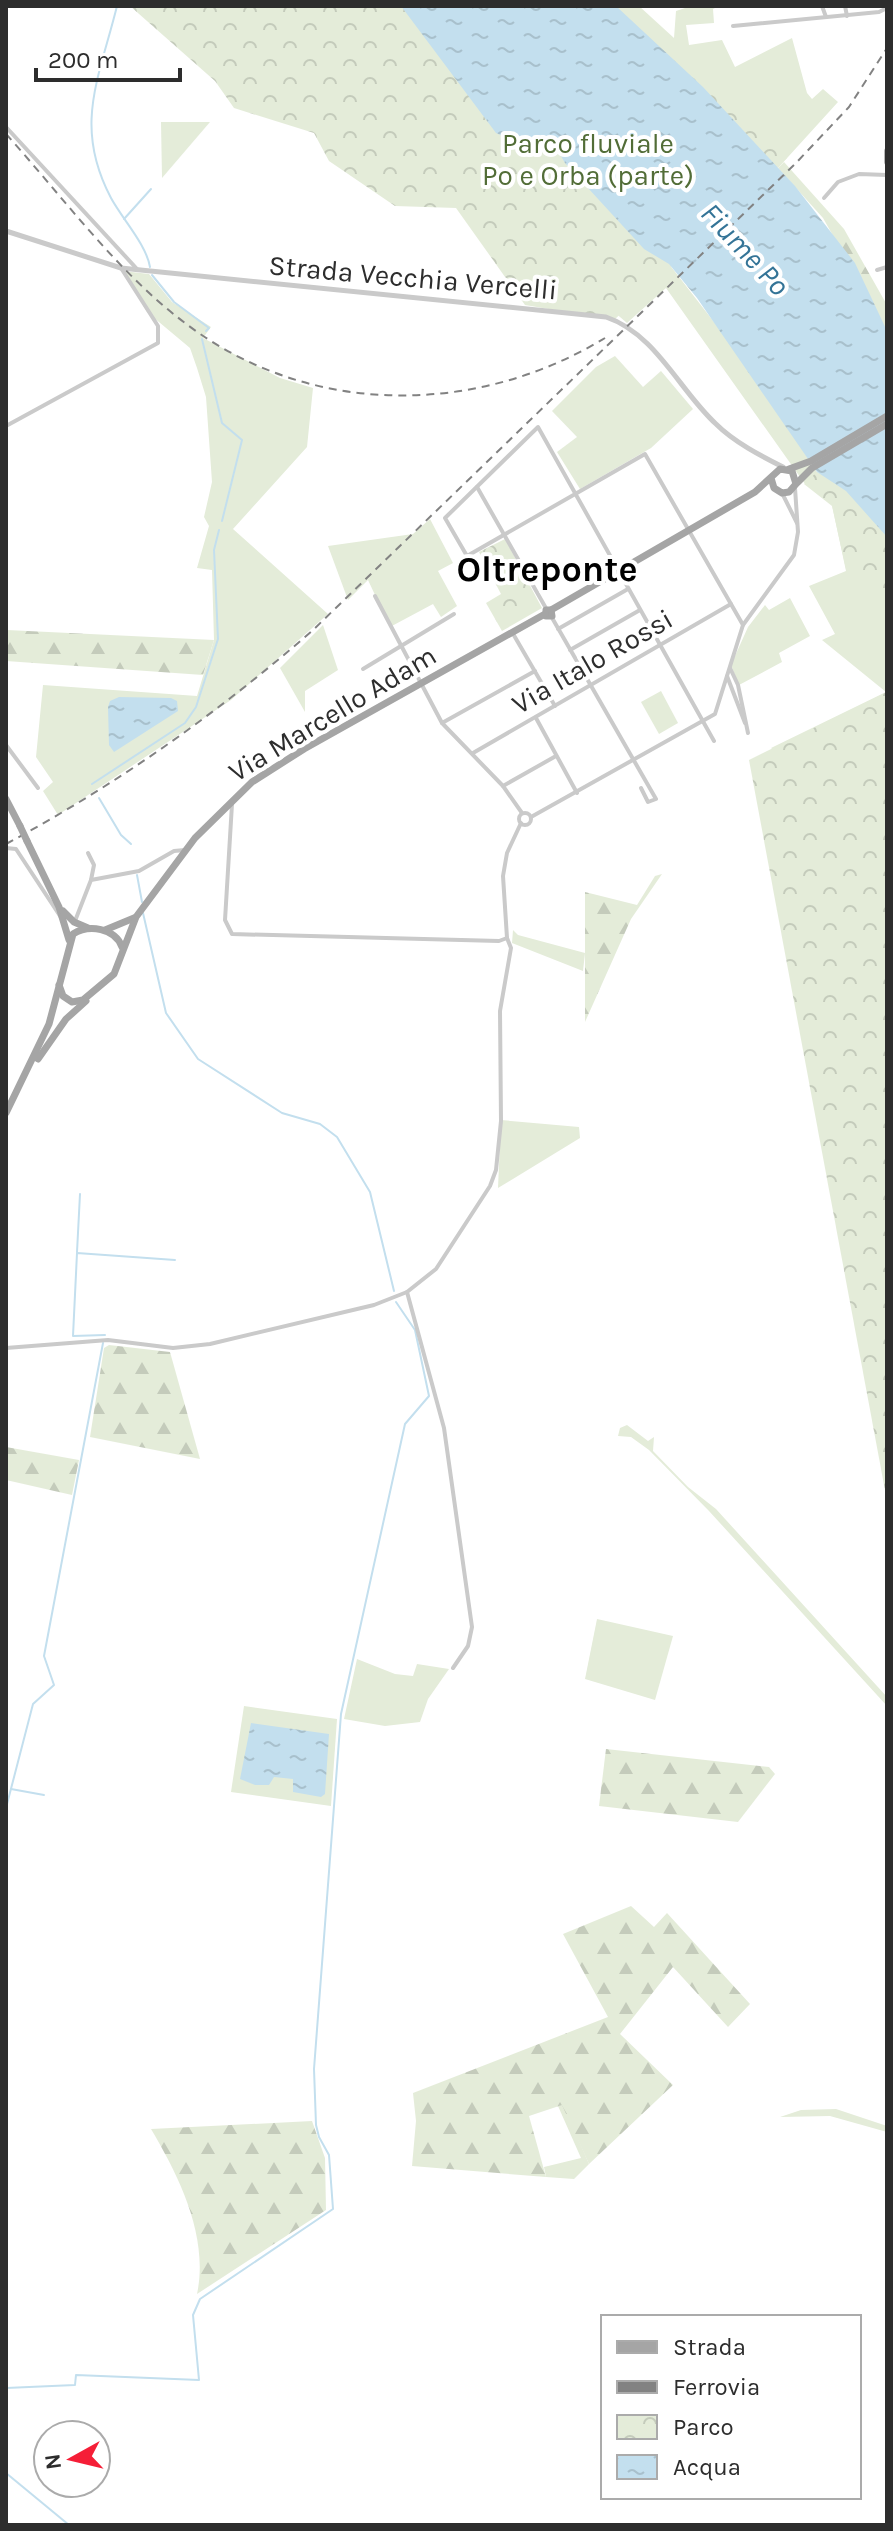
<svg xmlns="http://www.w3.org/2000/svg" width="893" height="2531" viewBox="0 0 893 2531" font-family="Karla,sans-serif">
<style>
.green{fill:#e4ecd9}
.forest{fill:url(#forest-firs)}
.park{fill:url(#park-crowns)}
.water{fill:url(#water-ripples)}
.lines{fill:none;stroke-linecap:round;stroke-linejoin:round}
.stream{stroke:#c3dfee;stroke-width:2}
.minor{stroke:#cacaca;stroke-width:4}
.tertiary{stroke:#cacaca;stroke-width:5}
.secondary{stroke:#b7b7b7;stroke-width:6}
.primary{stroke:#a5a5a5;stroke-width:7}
.rail{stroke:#828282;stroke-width:2;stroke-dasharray:8 6;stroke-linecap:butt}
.primary-bridge{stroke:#a5a5a5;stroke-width:7}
.labels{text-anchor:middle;stroke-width:8;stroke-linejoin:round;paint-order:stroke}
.park-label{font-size:28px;fill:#526d37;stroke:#fff}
.street-label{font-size:28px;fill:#2d2d2d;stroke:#fff}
.water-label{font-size:30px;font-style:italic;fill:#347497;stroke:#fff}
.district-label{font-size:36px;font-weight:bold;fill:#000;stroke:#fff}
</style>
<defs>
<pattern id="forest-firs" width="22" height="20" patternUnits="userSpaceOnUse" patternTransform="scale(2)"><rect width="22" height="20" fill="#e4ecd9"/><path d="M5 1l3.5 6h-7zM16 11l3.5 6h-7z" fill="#c4cbbb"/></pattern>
<pattern id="park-crowns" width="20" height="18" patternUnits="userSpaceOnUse" patternTransform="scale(2)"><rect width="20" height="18" fill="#e4ecd9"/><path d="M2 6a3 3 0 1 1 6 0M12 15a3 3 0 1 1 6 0" fill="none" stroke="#c4cbbb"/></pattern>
<pattern id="water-ripples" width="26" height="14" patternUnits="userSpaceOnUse" patternTransform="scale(2)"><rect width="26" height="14" fill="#c3dfee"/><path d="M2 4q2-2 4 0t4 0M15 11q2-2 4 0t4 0" fill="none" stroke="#a8c0cc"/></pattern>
</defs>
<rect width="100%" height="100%" fill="#fff"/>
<g class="green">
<path d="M620,6h19l35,32 2,-27 15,-5h28l-6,3 1,14 -28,2 3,20 33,-5 13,27 57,-29 15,55 5,6 11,-10 15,13 -60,66z"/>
<path d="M161,122h49l-48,56z"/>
<path d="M669,264l76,98 72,110 70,65v204l-111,11 -5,-4 115,-56 -64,-52 13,-6 -26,-48 37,-15 -14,-66 -27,-21 -139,-196 -39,35 -21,-18z"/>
<path d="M123,271l26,3 23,28 39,25 -8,11 77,40 33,10 -6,59 -74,82 95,85 -97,86 -173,115 -15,-24 10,-9 -17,-25 7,-72 154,11 17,-56 -2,-70 -15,-2 12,-42 -5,-9 8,-35 -6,-85 -9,-29 -7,-20 -43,-36z"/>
<path d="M615,356l28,31 18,-16 32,38 -42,39 -71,41 -23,-37 20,-15 -25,-26 44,-44z"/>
<path d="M430,519l23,44 -15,8 19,35 -16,11 -8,-13 -43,23 -22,-47 -20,20 -20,-54 85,-12z"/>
<path d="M790,598l20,38 -31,17 3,9 -43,23 -8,-20 17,-38 17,-22 4,5z"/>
<path d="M323,625l15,45 -33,21v21l-25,-44z"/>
<path d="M661,691l17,32 -19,11 -18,-32z"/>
<path d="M513,930l5,5 67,18 -2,18 -71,-28z"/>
<path d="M501,1120l78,7 1,11 -82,50z"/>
<path d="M627,1425l21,16 6,-4 -1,14 35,36 28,22 171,188v9l-178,-195 -60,-61 -18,-13 -13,-1 2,-8z"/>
<path d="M597,1619l76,17 -18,64 -70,-21z"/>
<path d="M357,1659l38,15 18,2 4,-12 32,5 -21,30 -8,23 -35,4 -41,-7z"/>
<path d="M244,1706l93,13 -6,87 -100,-14z"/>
<path d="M563,2104l26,60 -15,15 -28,-2 -2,-10 37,-9 -23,-52z"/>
<path d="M836,2109l51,17v6l-57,-16 -50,1 21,-7z"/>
</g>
<g class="forest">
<path d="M784,162l60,67 43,76v26l-64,-113 -45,-50z"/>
<path d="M7,630l207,10 -11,35 -197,-14z"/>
<path d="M662,874l-31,45 -46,103v-130l52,13 18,-29z"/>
<path d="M109,1345l61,7 30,107 -110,-22 14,-89z"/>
<path d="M6,1447l73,13 -7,35 -66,-15z"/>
<path d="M606,1749l163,18 6,7 -37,48 -139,-16z"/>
<path d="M631,1906l23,21 13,-14 83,91 -22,23 -55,-60 -53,67 53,51 -84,79 -27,-59 -33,11 17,61 -134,-11 4,-45 -3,-28 195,-76 -45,-83z"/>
<path d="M312,2121l13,37 1,52 -129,84c12,-57 -17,-116 -46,-165z"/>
</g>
<g class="park">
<path d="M130,6h491l166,152 -173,162 -89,-15 -69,-97 -61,-2 -66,-45 -15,-28 -80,-25 -19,-27z"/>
<path d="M887,432v171l-41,-34 -14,-63 -28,-22 13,-12z"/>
<path d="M505,539l37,69 -40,23 -16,-28 15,-9 -22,-42z"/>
<path d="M887,692v809l-138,-741z"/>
</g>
<g class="water">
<path d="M401,6h215l87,81 92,99 60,77 32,68v206l-41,-46 -29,-19 -120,-174 -28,-34 -25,-15 -79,-86 -13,-22 -29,4 -27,-12z"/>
<path d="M119,697l52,1 6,3 1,10 -64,41 -5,-7 -1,-38 2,-6z"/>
<path d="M251,1723l78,11 -4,60 -4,3 -28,-5v-13l-19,-2 -5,8h-14l-15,-6z"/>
</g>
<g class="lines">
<g class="stream">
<path d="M117,6c-18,73 -44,120 -6,192 12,22 35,46 39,69"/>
<path d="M124,219l27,-30"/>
<path d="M152,275l22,27 35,26 -3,3"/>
<path d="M202,339l20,84 20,17 -20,81"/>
<path d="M92,784l93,-61 11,-16 22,-68 -4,-89 5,-20"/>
<path d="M99,798l22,37 10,9"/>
<path d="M137,875l5,27"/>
<path d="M143,913l23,100 32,46 84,54 38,11 17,13 33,55 24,99"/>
<path d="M77,1252l3,-58"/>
<path d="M105,1335l-32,1 4,-83 98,7"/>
<path d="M11,1789l33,6"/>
<path d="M6,1808l27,-104 21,-19 -10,-29 59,-313"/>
<path d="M6,2388l69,-3 1,-10 123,5 -6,-65 7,-16 133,-90 -4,-54 -10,-18 -3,-12 -2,-56 27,-355 64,-290 24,-28 -14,-66 -19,-28"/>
<path d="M6,2473l63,52"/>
</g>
<g class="minor">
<path d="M822,6l4,11"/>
<path d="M845,6l2,10"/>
<path d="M733,26l146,-14 8,-4"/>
<path d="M6,127l131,142"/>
<path d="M824,198l14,-16 21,-8 28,1"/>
<path d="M877,270l10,-3"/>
<path d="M6,426l152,-83v-17l-37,-58"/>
<path d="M477,487l70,123"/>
<path d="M782,493l15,30"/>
<path d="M375,596l67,127 61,63 19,27"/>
<path d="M551,616l105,183 -8,3 -7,-14"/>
<path d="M558,629l70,-40"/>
<path d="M512,632l43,74"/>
<path d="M570,650l70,-40"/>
<path d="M730,668l8,17 10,48"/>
<path d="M363,669l91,-55"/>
<path d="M727,676l18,47"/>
<path d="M536,718l41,75"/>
<path d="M442,723l93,-52"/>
<path d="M714,741l-176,-314 -93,91 22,38 178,-102 98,171"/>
<path d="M6,745l32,43"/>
<path d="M473,753l258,-149"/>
<path d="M503,786l53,-30"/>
<path d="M232,804l-7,116 7,14 267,7 8,-3"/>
<circle cx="525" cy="819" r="6"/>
<path d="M531,817l184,-103 28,-89 51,-70 4,-23 -3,-44"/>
<path d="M6,848l10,1 46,70"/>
<path d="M88,853l6,12 -3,15"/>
<path d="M75,921l16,-41 48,-9 35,-20 11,-1"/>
<path d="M407,1292l37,136 28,199 -4,19 -15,22"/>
<path d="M6,1348l102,-8 65,8 37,-4 164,-39 33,-13 29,-23 54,-83 6,-16 5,-49 -1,-110 11,-63 -4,-10 -4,-62 4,-23 14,-30"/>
</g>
<path class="tertiary" d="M6,231l115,37 485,49c50,17 73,73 110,107 18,18 45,32 67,43"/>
<path class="secondary" d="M887,151v11"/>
<g class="primary">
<path d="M789,469l22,-8 76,-45"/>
<path d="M798,482l14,-14 75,-44"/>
<path d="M546,610h5l1,6h-6z"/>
<path d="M551,610l204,-118 25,-23 12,2 4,13 -7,8 -7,1 -8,-5 -3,-10"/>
<path d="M6,799l14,27"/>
<path d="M27,841l32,66 10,33"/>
<path d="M63,911l11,11 14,6"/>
<path d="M105,930l29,-12"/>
<path d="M59,985l4,11 9,6 11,-2 31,-26 22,-57 59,-79 57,-56 52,-33 241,-135"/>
<path d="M38,1059l28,-40 20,-18"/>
<path d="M6,1113l43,-89 24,-90c16,-10 42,-6 49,13"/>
</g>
<g class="rail">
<path d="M6,134c57,63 111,138 179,189 123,94 290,94 420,15"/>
<path d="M6,844c113,-61 209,-129 306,-213l483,-467 54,-57 38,-59"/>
</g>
<path class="primary-bridge" d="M20,826l7,15"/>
</g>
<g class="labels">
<g class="park-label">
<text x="588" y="153">Parco fluviale<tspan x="588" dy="32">Po e Orba (parte)</tspan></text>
</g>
<g class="street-label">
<text transform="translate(413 277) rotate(5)" y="10">Strada Vecchia Vercelli</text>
<text transform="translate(592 661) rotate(-30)" y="10">Via Italo Rossi</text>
<text transform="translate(332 713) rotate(-31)" y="10">Via Marcello Adam</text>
</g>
<g class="water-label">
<text transform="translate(745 249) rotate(47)" y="10">Fiume Po</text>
</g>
<g class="district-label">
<text x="547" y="581">Oltreponte</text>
</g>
</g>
<rect width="893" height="2531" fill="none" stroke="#2d2d2d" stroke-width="16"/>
<rect x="601" y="2315" width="260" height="184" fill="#ffffff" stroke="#ababab" stroke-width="2"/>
<rect x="617" y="2341" width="40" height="12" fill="#a5a5a5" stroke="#ababab" stroke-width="2"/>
<text x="673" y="2355" font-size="24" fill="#2d2d2d">Strada</text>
<rect x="617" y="2381" width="40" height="12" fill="#828282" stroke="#ababab" stroke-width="2"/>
<text x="673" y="2395" font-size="24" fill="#2d2d2d">Ferrovia</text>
<rect x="617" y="2415" width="40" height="24" fill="url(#park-crowns)" stroke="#ababab" stroke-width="2"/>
<text x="673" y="2435" font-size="24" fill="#2d2d2d">Parco</text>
<rect x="617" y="2455" width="40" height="24" fill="url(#water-ripples)" stroke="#ababab" stroke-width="2"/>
<text x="673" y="2475" font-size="24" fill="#2d2d2d">Acqua</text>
<g transform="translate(72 2459) rotate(262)"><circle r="38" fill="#ffffff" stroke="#ababab" stroke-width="2"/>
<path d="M0-6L14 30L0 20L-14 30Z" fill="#f51e37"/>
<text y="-12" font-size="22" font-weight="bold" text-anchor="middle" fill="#2d2d2d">N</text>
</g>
<path d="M36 68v12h144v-12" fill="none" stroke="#2d2d2d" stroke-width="4"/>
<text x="48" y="68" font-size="24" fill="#2d2d2d" stroke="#ffffff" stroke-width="6" paint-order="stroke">200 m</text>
</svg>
